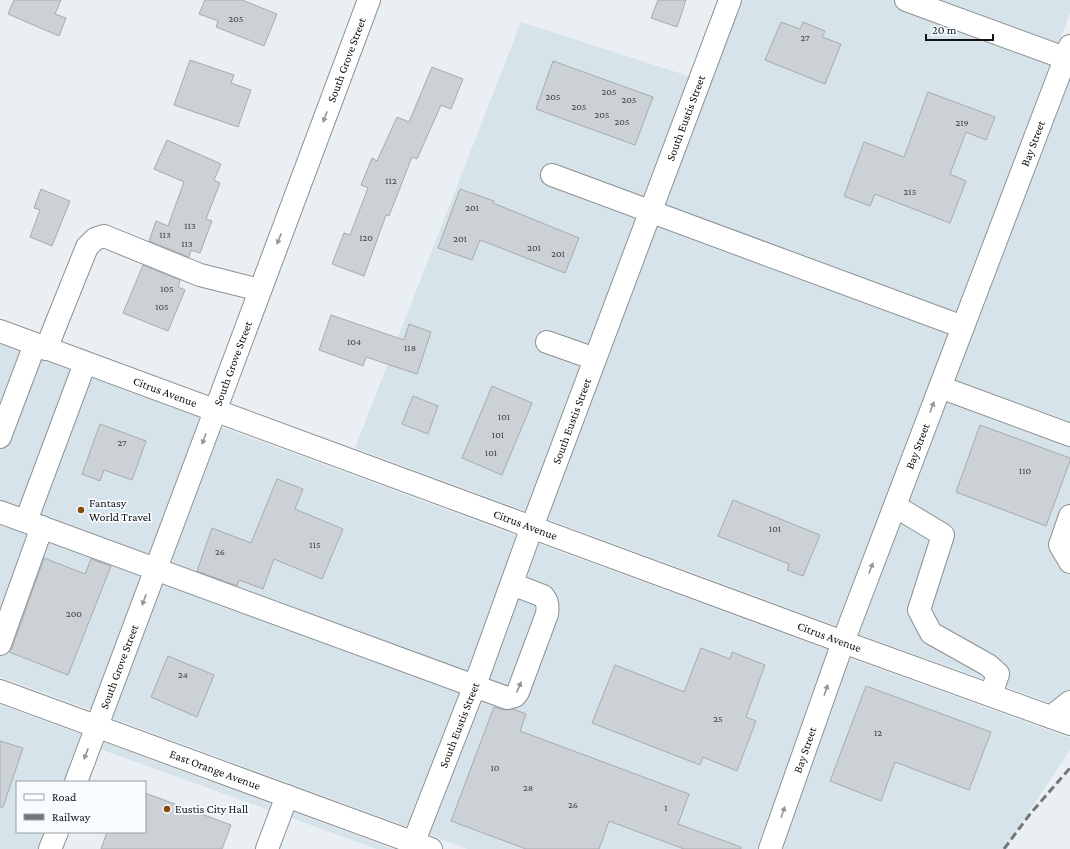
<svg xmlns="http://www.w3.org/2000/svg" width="1070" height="849" viewBox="0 0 1070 849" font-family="'Crimson Pro',serif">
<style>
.built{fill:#d6e3ea}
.building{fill:#cbd1d4;stroke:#a6abae}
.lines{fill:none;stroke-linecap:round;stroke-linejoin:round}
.minor-casing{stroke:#8c9194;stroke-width:24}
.major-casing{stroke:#8c9194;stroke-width:24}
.minor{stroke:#fff;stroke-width:22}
.major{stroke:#fff;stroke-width:22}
.rail{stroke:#737779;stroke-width:3;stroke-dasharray:8 4;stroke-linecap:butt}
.oneway{fill:#949595}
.poi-dot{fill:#874b07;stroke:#f6fcff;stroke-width:1.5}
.labels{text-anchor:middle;stroke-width:3.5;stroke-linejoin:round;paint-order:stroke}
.number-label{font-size:10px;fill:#404244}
.street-label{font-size:12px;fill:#111314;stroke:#f6fcff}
.poi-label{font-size:12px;fill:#111314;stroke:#f6fcff;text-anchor:start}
</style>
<rect width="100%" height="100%" fill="#e9eff2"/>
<g class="built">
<path d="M743,0h327v13l-233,613 -482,-178 166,-426 189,61z"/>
<path d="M1070,78v632l-212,-76z"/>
<path d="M0,340l204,66 -113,304 -91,-33z"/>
<path d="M221,427l607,223 -71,199h-289l-356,-131z"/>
<path d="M849,658l221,80v12l-66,99h-222z"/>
<path d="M0,705l81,29 -18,48h-46v50h27l-6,17h-38z"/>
<path d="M103,742l290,107h-16l-277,-100z"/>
</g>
<g class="building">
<path d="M14,0h47l-6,14 11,4 -7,18 -51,-22z"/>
<path d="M205,0h37l35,14 -13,32 -48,-19 2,-6 -19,-7z"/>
<path d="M658,0h28l-9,27 -26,-9z"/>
<path d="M781,22l19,7 3,-7 22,9 -3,6 19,7 -16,40 -60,-24z"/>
<path d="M190,60l44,15 -3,8 20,7 -13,37 -64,-22z"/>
<path d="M553,61l100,36 -18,48 -99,-36z"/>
<path d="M432,67l31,12 -12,30 -10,-4 -24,54 -5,-2 -23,59 -3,-1 -22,61 -32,-12 12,-31 6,2 18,-47 -7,-3 11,-27 5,3 20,-44 12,5z"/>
<path d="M928,92l67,25 -9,23 -20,-8 -16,42 16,7 -16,42 -75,-29 -5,12 -26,-10 20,-54 40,15z"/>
<path d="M167,140l54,24 -7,16 6,3 -14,36 6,2 -12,32 -9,-3 -2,7 -40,-16 7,-20 12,5 16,-44 -30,-13z"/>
<path d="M41,189l29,12 -18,45 -22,-9 10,-27 -6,-2z"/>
<path d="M460,189l34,12 -1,2 86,35 -14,35 -85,-33 -8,20 -34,-12z"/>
<path d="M143,265l37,15 -2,7 7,3 -17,41 -45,-18z"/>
<path d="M331,315l73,25 5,-16 22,8 -14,42 -51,-17 -3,9 -44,-16z"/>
<path d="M492,386l40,17 -30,72 -40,-17z"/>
<path d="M413,396l25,10 -10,28 -26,-10z"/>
<path d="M100,424l46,17 -14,39 -28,-10 -4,11 -18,-7z"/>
<path d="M980,425l90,33v3l-24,65 -90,-34z"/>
<path d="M277,479l26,10 -8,20 48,20 -21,50 -48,-20 -11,30 -24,-9 -2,6 -40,-15 15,-43 39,15z"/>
<path d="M733,500l87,35 -17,41 -16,-6 2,-6 -71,-28z"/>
<path d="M44,558l41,16 6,-15 20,7 -43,109 -59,-23 3,-4z"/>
<path d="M701,648l29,11 2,-7 33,13 -19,52 10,4 -19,50 -34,-14 -3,8 -108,-42 23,-58 69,27z"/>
<path d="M168,656l46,19 -17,42 -46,-20z"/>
<path d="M866,686l125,46 -22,58 -74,-28 -14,39 -51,-20z"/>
<path d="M494,707l9,3 10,-1 13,5 -6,17 169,63 -11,30 63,23v2h-57l-75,-28 -10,28h-73l-75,-28z"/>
<path d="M0,741l23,7 -20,59h-3z"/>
<path d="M145,793l86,32 -9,24h-121l6,-17h38z"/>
</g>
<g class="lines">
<g class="minor-casing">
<g id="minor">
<path d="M906,0l164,60"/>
<path d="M552,175l411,152"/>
<path id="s1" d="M0,331l843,311 227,82"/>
<path d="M547,342l48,17"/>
<path d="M46,349l41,-102 8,-8 9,-3 96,39 60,15"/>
<path d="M940,387l130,48"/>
<path d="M0,437l35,-93"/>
<path d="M895,506l48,29 -24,75 12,23 57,32 10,9 -7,21"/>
<path d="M0,512l507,186 8,-2 3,-4 29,-78c1,-7 1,-12 -4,-18l-31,-12"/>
<path d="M1070,516l-10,29 10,17"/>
<path d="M26,521l59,-158"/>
<path d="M0,644l42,-117"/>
<path d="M1051,717l19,-15"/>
<path d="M267,849l20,-53"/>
<path id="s2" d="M411,849l64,-164 57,-158 198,-527"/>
</g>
</g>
<g class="major-casing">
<g id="major">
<path id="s3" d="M0,691l431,158"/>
<path id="s4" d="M76,782l293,-782"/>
<path d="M50,849l7,-17"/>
<path id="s5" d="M770,849l73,-207 227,-596"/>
</g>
</g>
<use href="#minor" class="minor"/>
<use href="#major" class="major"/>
<path class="rail" d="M1004,849l26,-35 40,-46"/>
</g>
<defs><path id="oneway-solid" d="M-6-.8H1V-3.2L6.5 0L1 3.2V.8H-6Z"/></defs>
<g class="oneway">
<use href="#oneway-solid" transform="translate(325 117) rotate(111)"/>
<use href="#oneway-solid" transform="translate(279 239) rotate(111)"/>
<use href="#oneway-solid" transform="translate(932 407) rotate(-69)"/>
<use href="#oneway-solid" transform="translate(204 439) rotate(110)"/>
<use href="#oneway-solid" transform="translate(871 568) rotate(-69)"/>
<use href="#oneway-solid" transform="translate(144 600) rotate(110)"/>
<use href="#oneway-solid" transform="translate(519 687) rotate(-67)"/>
<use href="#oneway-solid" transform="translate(826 690) rotate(-71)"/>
<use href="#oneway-solid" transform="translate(86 754) rotate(111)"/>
<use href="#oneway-solid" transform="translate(783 812) rotate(-71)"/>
</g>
<g class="poi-dot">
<circle cx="81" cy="510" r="4"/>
<circle cx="167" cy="809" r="4"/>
</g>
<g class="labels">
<g class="number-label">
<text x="236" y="22">205</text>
<text x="805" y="41">27</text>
<text x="609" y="95">205</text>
<text x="553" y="100">205</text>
<text x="629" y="103">205</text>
<text x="579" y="110">205</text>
<text x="602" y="118">205</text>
<text x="622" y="125">205</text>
<text x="962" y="126">219</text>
<text x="391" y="184">112</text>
<text x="910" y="195">215</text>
<text x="472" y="211">201</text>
<text x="190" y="229">113</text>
<text x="165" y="238">113</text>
<text x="366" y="241">120</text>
<text x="460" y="242">201</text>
<text x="187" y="247">113</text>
<text x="534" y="251">201</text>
<text x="558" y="257">201</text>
<text x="167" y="292">105</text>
<text x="162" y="310">105</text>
<text x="354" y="345">104</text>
<text x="410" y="351">118</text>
<text x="504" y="420">101</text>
<text x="498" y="438">101</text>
<text x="122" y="446">27</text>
<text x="491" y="456">101</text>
<text x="1025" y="474">110</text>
<text x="775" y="532">101</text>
<text x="315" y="548">115</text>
<text x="220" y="555">26</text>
<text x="74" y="617">200</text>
<text x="183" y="678">24</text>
<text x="718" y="722">25</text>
<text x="878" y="736">12</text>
<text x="495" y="771">10</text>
<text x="528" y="791">28</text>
<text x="573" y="808">26</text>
<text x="666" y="811">1</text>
</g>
<g class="street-label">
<text dy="4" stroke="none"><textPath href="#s4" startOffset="771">South Grove Street</textPath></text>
<text dy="4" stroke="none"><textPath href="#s2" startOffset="781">South Eustis Street</textPath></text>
<text dy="4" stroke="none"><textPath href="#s5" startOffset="753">Bay Street</textPath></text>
<text dy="4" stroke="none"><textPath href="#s4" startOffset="447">South Grove Street</textPath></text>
<text dy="4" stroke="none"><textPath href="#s1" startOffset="176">Citrus Avenue</textPath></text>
<text dy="4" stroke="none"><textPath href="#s2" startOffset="457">South Eustis Street</textPath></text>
<text dy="4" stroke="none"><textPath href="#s5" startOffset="429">Bay Street</textPath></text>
<text dy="4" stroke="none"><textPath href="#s1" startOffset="560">Citrus Avenue</textPath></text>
<text dy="4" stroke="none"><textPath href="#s1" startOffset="884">Citrus Avenue</textPath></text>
<text dy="4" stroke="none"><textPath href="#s4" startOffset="123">South Grove Street</textPath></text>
<text dy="4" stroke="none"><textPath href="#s2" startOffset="133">South Eustis Street</textPath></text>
<text dy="4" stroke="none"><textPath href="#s5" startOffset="105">Bay Street</textPath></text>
<text dy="4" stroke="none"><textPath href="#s3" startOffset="229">East Orange Avenue</textPath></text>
</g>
<g class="poi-label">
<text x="89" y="507">Fantasy<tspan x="89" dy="14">World Travel</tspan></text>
<text x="175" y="813">Eustis City Hall</text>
</g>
</g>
<rect x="16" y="781" width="130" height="52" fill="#f6fcff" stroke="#9a9fa1"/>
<rect x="24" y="794" width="20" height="6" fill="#ffffff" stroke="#9a9fa1"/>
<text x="52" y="801" font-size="12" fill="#111314">Road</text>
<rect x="24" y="814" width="20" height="6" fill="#737779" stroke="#9a9fa1"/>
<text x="52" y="821" font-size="12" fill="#111314">Railway</text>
<path d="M926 34v6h67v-6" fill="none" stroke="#111314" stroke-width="2"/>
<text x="932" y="34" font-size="12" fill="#111314" stroke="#f6fcff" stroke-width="3" paint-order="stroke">20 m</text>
</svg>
